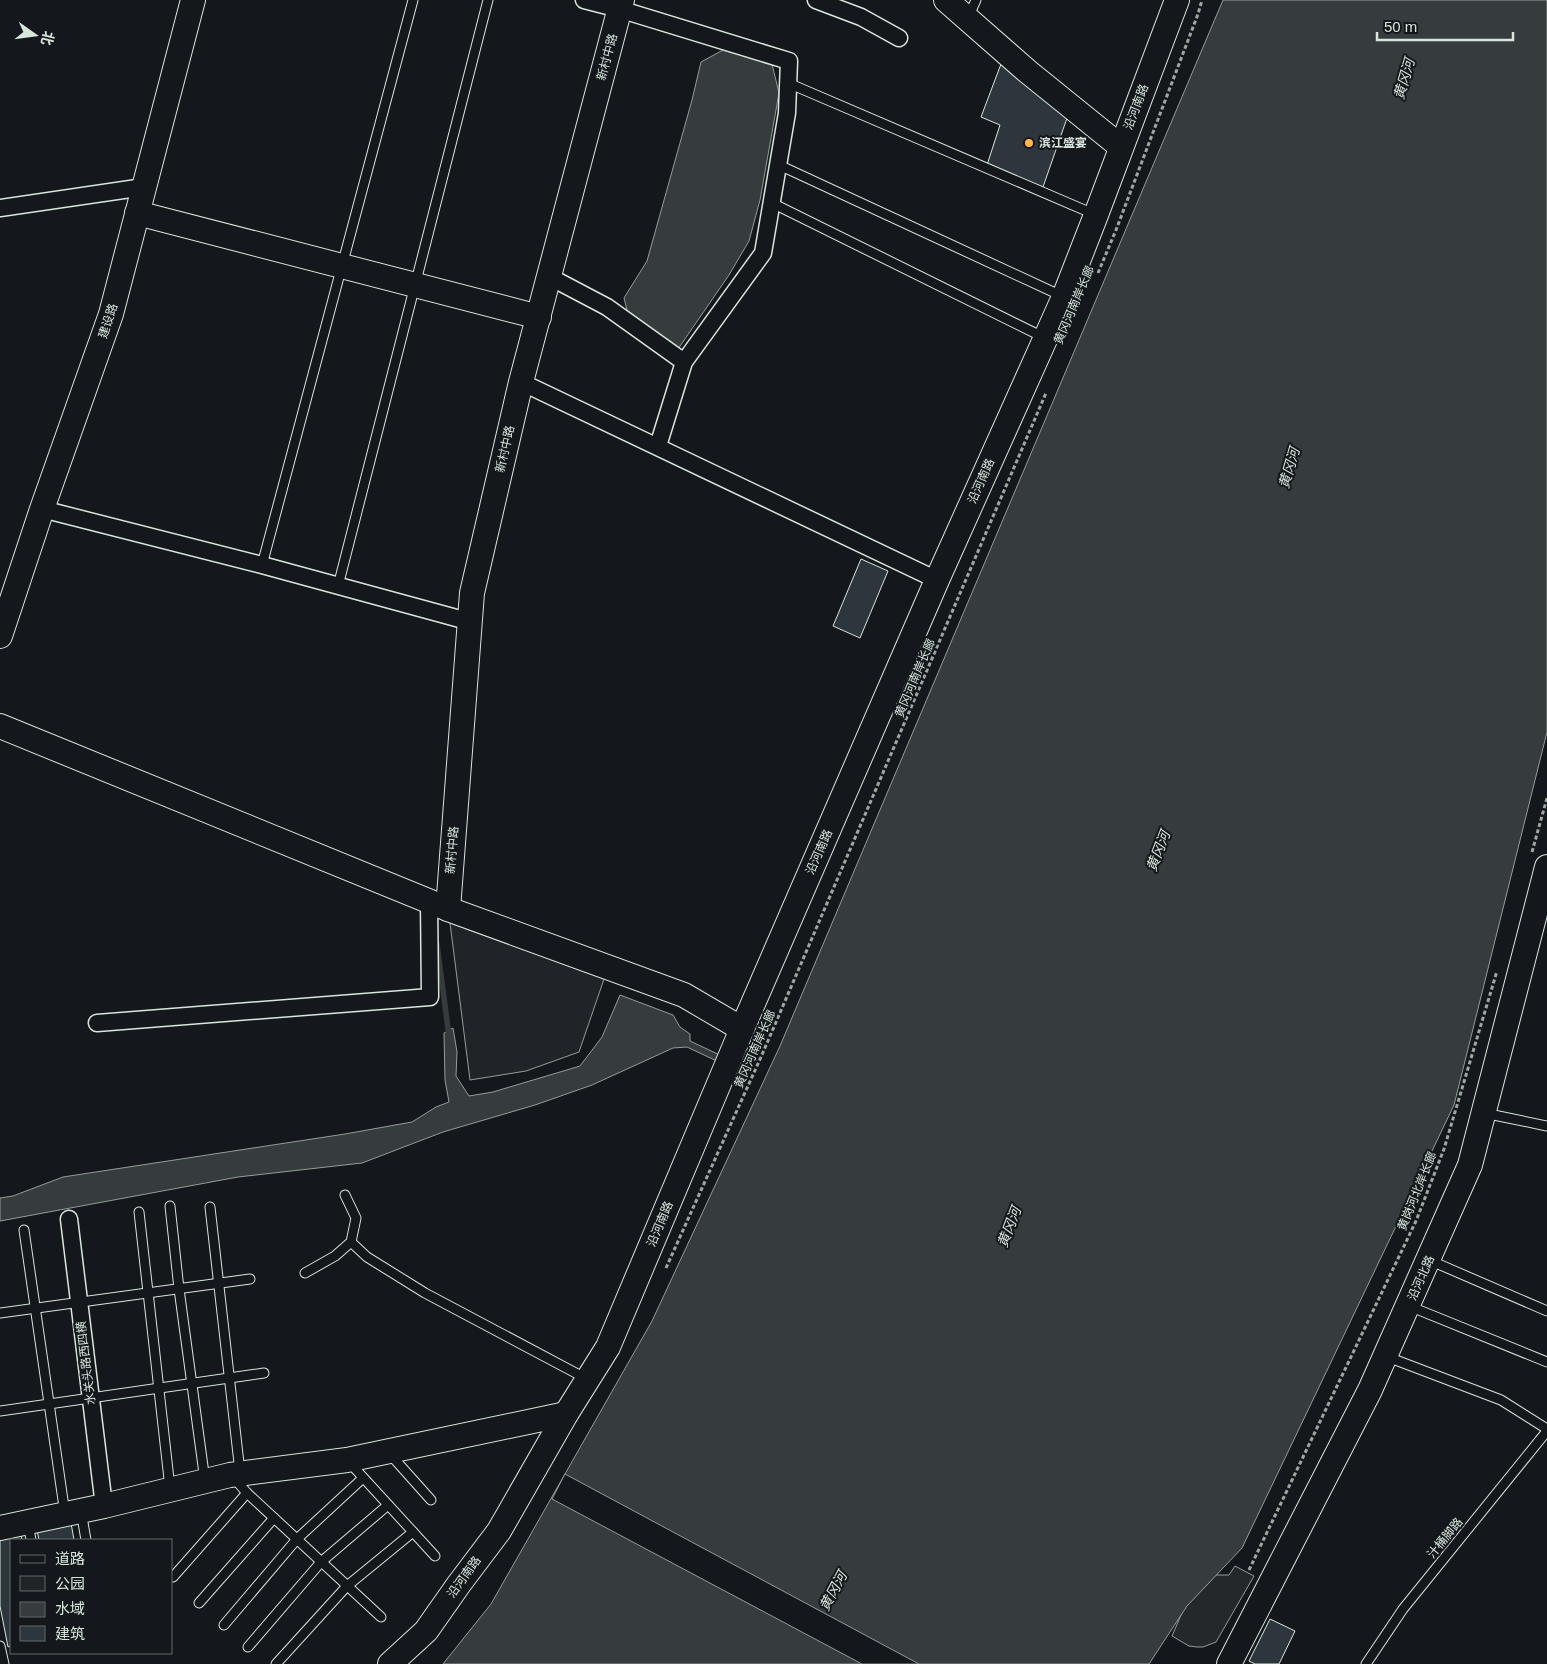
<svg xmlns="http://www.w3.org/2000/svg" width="1547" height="1664" viewBox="0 0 1547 1664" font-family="Helvetica,'Noto Sans SC',sans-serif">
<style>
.green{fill:#202428;stroke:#939e99}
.parking{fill:#24282b;stroke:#939e99}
.water{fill:#363b3e;stroke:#939e99}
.pier{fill:#14181c;stroke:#939e99}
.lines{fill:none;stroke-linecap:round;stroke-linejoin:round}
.stream{stroke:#363b3e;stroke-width:5.5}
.building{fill:#2c363c;stroke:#d8e6dc}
.lane-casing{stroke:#d8e6dc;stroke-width:11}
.street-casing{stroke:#d8e6dc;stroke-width:19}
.secondary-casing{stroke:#d8e6dc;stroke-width:26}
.path{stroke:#9da8a2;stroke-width:3;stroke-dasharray:4 2.5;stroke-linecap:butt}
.lane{stroke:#14181c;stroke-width:9}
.street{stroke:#14181c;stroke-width:16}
.secondary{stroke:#14181c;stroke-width:24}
.poi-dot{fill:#ffb74d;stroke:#14181c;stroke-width:2}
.labels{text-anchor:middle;stroke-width:4;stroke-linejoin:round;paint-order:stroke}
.street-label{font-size:12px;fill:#d8e6dc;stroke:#14181c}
.poi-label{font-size:12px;font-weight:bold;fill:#d8e6dc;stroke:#14181c;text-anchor:start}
.water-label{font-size:14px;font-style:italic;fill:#d8e6dc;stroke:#14181c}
</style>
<rect width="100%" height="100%" fill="#14181c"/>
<path class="green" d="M450,923l154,56 -25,73 -53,19 -56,9z"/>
<path class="parking" d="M1235,1566l19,10 -38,66 -13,5h-6l-8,-1 -17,-10 12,-28 32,-33h13z"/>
<g class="water">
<path d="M1223,0h324v732l-93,373 -212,443 -55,58 -38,58h-706l48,-60 161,-283 128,-275z"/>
<path d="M723,50l49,14 7,29 -19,107 -11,41 -20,34 -51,74 -50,-35 -4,-16 23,-37 45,-161 9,-38z"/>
<path d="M620,995l53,20 7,12 10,7v7l34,16 -3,6 -34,-16 -14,1 -81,37 -57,20 -92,27 -81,31 -124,14 -238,44v-23l13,-2 50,-19 282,-43 67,-12 24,-15 13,-5 -4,-22 -1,-47 9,-5 4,24 -1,24 13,20 24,-4 87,-26 22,-29z"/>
</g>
<path class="pier" d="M565,1474l354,190h-57l-310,-165z"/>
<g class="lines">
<path class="stream" d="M437,944l12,92"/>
</g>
<g class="building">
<path d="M1001,64l66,54 -24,69 -56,-22 13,-40 -19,-8z"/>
<path d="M861,559l27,12 -28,67 -27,-12z"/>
<path d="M71,1523l3,17h-35l-2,-10z"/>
<path d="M21,1534l1,6h-11v106l-3,1 -8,-41v-68z"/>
<path d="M1270,1619l25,12 -16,33h-24l-6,-3z"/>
</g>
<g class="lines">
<g class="lane-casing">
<g id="lane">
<path d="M968,18l8,-18"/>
<path d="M788,83l308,132"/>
<path d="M779,165l285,132"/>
<path d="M772,203l273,135"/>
<path d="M262,565l151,-565"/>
<path d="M338,586l150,-586"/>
<path d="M1484,1113l63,13"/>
<path d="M170,1206l9,83 26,192"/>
<path d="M210,1207l30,265"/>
<path d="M139,1212l31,276"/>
<path d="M24,1230l41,284"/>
<path d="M351,1242l16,15 58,36 162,86"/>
<path d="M1429,1260l118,51"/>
<path d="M305,1273l30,-17 16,-14 5,-24 -11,-23"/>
<path d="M1409,1306l138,56"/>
<path d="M0,1313l250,-34"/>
<path d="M1385,1356l116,44 46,29"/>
<path d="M0,1411l264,-38"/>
<path d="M389,1453l42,47"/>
<path d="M349,1462l86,94"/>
<path d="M234,1478l13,15 134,124"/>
<path d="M81,1511l5,29"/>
<path d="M28,1523l3,17"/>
<path d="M173,1577l74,-84"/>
<path d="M199,1603l75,-85"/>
<path d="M224,1625l73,-86 66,-61"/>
<path d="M0,1646l4,18"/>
<path d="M248,1647l73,-85 67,-57"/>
<path d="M276,1664l71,-78 66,-54"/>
<path d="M1366,1664l37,-55 144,-178"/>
</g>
</g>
<g class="street-casing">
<g id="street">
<path d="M584,0l35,9 170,52 -2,52 -24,140 -79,109 -26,84"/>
<path d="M816,0l45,17 38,21"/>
<path d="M0,208l144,-21"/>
<path d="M550,277l57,30 77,55"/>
<path d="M521,382l416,198"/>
<path d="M42,509l220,56 209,57"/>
<path d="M97,1023l333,-26 -1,-96"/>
<path d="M69,1219l35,287"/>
</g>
</g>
<g class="secondary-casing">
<g id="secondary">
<path d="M946,0l81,71 94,76"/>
<path d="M137,213l402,104"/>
<path d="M0,636l42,-127 69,-195 82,-314"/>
<path d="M0,726l448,183 236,86 58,34"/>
<path d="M448,909l24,-316 49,-211 101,-382"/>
<path d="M0,1528l104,-22 126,-31 117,-15 219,-46"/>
<path d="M390,1664l36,-33 33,-47 40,-53 67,-117 42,-67 134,-318 195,-449 127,-283 32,-82 81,-215"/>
<path d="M1229,1664l141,-274 100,-225 77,-298"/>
</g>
</g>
<g class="path">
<path d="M1098,273l18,-43 82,-216 4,-14"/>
<path d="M1532,852l15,-54"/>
<path d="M666,1268l95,-211 285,-664"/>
<path d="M1249,1570l167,-349 28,-72 53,-178"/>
</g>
<use href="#lane" class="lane"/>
<use href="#street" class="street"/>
<use href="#secondary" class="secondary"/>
</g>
<circle class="poi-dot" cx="1029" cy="143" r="5"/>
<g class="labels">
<g class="street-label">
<text transform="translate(607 57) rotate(-75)" y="4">新村中路</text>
<text transform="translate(1136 107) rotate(-69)" y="4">沿河南路</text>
<text transform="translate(1074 305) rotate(-67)" y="4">黄冈河南岸长廊</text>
<text transform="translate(108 321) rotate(-72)" y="4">建设路</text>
<text transform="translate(505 449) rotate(-77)" y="4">新村中路</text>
<text transform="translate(981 481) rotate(-66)" y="4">沿河南路</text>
<text transform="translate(915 678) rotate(-67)" y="4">黄冈河南岸长廊</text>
<text transform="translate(452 850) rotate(-85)" y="4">新村中路</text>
<text transform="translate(819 852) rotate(-66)" y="4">沿河南路</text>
<text transform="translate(755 1049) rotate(-66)" y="4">黄冈河南岸长廊</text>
<text transform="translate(1417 1191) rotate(-68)" y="4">黄岗河北岸长廊</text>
<text transform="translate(660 1224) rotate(-67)" y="4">沿河南路</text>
<text transform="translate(1421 1278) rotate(-66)" y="4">沿河北路</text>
<text transform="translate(86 1363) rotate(-97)" y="4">水关头路西四横</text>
<text transform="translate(1445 1538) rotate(-51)" y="4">汁桶脚路</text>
<text transform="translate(464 1577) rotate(-54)" y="4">沿河南路</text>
</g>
<g class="poi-label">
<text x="1039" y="147">滨江盛宴</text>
</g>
<g class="water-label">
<text transform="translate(1404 79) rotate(-74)" y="5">黄冈河</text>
<text transform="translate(1289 468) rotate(-74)" y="5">黄冈河</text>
<text transform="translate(1158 851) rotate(-69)" y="5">黄冈河</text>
<text transform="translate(1009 1227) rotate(-69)" y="5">黄冈河</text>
<text transform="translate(833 1591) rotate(-62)" y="5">黄冈河</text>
</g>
</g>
<rect x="10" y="1539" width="162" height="115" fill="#14181c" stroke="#626a69"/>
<rect x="20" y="1555" width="25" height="8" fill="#14181c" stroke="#626a69"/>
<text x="55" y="1564" font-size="15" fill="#d8e6dc">道路</text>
<rect x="20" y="1576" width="25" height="15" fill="#202428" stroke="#626a69"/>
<text x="55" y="1589" font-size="15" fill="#d8e6dc">公园</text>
<rect x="20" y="1602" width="25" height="15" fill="#363b3e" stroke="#626a69"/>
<text x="55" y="1614" font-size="15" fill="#d8e6dc">水域</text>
<rect x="20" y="1626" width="25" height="15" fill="#2c363c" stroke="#626a69"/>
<text x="55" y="1639" font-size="15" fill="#d8e6dc">建筑</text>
<g transform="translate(35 35) rotate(104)" stroke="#14181c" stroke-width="4" paint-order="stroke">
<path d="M0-4L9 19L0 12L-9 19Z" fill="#d8e6dc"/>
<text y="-8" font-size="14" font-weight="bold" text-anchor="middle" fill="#d8e6dc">北</text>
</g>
<path d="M1377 32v8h136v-8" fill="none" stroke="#d8e6dc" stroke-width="2.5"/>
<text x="1384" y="32" font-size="15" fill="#d8e6dc" stroke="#14181c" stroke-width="4" paint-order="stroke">50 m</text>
</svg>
